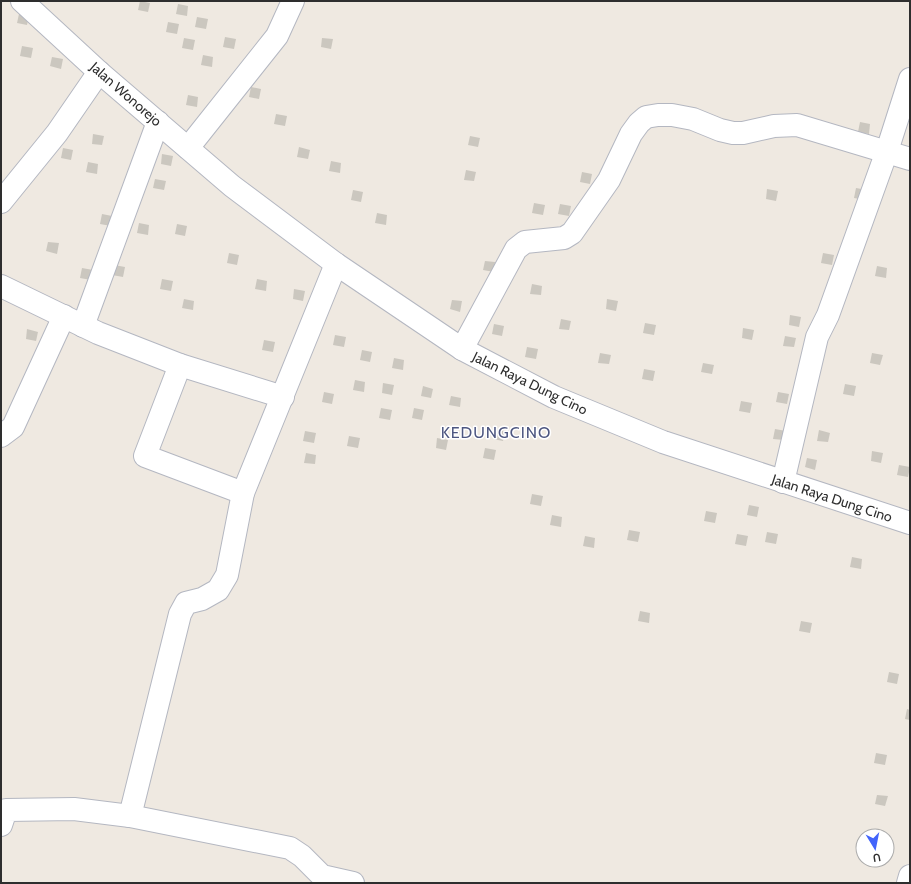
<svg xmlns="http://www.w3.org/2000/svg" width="911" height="884" viewBox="0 0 911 884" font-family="Cabin,sans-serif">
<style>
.building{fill:#cbc7bf}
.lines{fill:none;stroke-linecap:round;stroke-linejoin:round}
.minor-casing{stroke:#b4b7c1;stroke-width:24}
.tertiary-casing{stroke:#b4b7c1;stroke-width:24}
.minor{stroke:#fff;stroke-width:22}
.tertiary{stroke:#fff;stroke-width:22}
.labels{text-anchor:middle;stroke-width:3;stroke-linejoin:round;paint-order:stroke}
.street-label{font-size:14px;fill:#2e2e2e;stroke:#fff}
.quarter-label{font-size:16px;letter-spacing:1px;fill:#4d5680;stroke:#fff}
</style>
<rect width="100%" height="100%" fill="#efe9e1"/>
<g class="building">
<path d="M140,1l10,2 -2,9 -10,-2z"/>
<path d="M178,4l10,2 -1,10 -11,-2z"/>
<path d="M19,14l10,1 -2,10 -10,-2z"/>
<path d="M197,17l11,2 -2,10 -11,-2z"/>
<path d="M168,22l11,2 -2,10 -11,-2z"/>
<path d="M225,37l11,2 -2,10 -11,-2z"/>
<path d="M184,38l11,2 -2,10 -11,-2z"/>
<path d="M322,38l11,1 -2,10 -10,-2z"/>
<path d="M22,46l11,2 -2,10 -11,-2z"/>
<path d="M203,55l10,2 -1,10 -11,-2z"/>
<path d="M52,57l11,2 -2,10 -11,-3z"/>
<path d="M251,87l10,2 -2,10 -10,-2z"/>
<path d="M188,95l10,2 -1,10 -11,-2z"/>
<path d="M276,114l11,2 -2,10 -11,-2z"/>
<path d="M860,122l10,2 -1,10 -11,-2z"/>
<path d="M93,134l11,2 -2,9 -10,-1z"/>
<path d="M470,136l10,2 -2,9 -10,-2z"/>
<path d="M299,147l11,3 -2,9 -11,-2z"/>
<path d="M63,148l10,2 -2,10 -10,-2z"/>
<path d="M162,154l11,2 -2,10 -10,-2z"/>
<path d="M331,161l10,2 -1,10 -11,-2z"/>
<path d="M88,162l10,2 -1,10 -11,-2z"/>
<path d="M466,170l10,2 -2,9 -10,-1z"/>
<path d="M582,172l10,2 -2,10 -10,-2z"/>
<path d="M155,179l11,2 -2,9 -11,-2z"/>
<path d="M856,188l11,2 -2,10 -11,-2z"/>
<path d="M767,189l11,2 -2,10 -10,-2z"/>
<path d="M353,190l10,2 -2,10 -10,-2z"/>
<path d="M534,203l11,2 -2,10 -11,-2z"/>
<path d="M560,204l11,2 -2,10 -11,-2z"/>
<path d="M377,213l10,2 -1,10 -11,-2z"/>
<path d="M102,214l10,2 -1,10 -11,-2z"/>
<path d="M139,223l10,2 -1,10 -11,-2z"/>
<path d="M177,224l10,2 -2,10 -10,-2z"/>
<path d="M48,242l11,1 -2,11 -11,-3z"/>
<path d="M229,253l10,2 -2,10 -10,-2z"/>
<path d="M823,253l11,2 -2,10 -11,-2z"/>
<path d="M485,261l10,1 -1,10 -11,-2z"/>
<path d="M114,265l11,2 -2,10 -11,-2z"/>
<path d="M877,266l10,2 -1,10 -11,-2z"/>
<path d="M82,268l11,2 -2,10 -11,-2z"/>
<path d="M162,279l11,2 -2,10 -11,-2z"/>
<path d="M257,279l10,2 -1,10 -11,-2z"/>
<path d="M532,284l10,2 -1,9 -11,-1z"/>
<path d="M294,289l11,2 -2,10 -10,-2z"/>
<path d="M184,299l10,2 -1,9 -11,-2z"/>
<path d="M607,299l11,2 -2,10 -10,-2z"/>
<path d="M452,300l10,1 -2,11 -10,-3z"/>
<path d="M790,315l11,2 -2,10 -10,-2z"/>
<path d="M561,319l10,2 -2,9 -10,-1z"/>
<path d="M645,323l11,2 -2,10 -11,-2z"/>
<path d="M494,324l10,2 -2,10 -10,-2z"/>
<path d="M743,328l11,2 -2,10 -10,-2z"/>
<path d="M27,329l11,3 -2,9 -10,-2z"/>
<path d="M335,335l11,2 -2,10 -11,-2z"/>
<path d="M785,336l11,2 -2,9 -11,-1z"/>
<path d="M264,340l11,2 -2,10 -11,-2z"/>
<path d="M527,347l11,2 -2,10 -11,-2z"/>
<path d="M362,350l10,2 -2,10 -10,-2z"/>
<path d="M600,353l11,2 -2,9 -11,-1z"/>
<path d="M872,353l11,2 -3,10 -10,-2z"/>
<path d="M394,358l10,2 -1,10 -11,-2z"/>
<path d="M703,363l11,2 -2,9 -11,-2z"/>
<path d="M644,369l11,2 -2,10 -11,-2z"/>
<path d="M355,380l10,2 -1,10 -11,-2z"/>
<path d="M383,383l11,2 -2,10 -10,-2z"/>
<path d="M845,384l11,2 -2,10 -11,-2z"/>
<path d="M423,386l10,3 -2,9 -10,-2z"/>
<path d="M324,392l10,2 -2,10 -10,-2z"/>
<path d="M778,392l11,2 -2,10 -11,-2z"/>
<path d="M451,396l10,2 -1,9 -11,-2z"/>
<path d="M741,401l11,2 -2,10 -11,-2z"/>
<path d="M381,408l11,2 -2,10 -11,-2z"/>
<path d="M414,408l10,2 -2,10 -10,-2z"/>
<path d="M775,429l11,2 -2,9 -11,-1z"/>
<path d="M495,430l10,1 -2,10 -10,-2z"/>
<path d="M819,430l11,3 -2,9 -11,-1z"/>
<path d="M305,431l11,2 -2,10 -11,-2z"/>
<path d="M349,436l11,2 -2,10 -11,-2z"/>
<path d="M437,438l11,2 -2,10 -10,-2z"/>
<path d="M485,448l11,2 -2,10 -11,-2z"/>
<path d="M872,451l11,2 -2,10 -10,-2z"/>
<path d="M306,453l10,2 -1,9 -11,-1z"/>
<path d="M807,458l10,2 -2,10 -10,-3z"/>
<path d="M899,465l11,2 -2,10 -11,-2z"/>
<path d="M532,494l11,2 -2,10 -11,-2z"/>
<path d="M749,505l10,2 -2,10 -10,-2z"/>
<path d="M706,511l11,2 -2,10 -11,-2z"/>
<path d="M552,515l10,2 -1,10 -11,-2z"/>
<path d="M629,530l11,2 -2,10 -11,-2z"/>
<path d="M767,532l11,2 -2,10 -11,-2z"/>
<path d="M737,534l11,2 -2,10 -11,-2z"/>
<path d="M585,536l10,2 -1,10 -11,-2z"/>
<path d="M852,557l10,2 -1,10 -11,-2z"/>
<path d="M640,611l10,2 -1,10 -11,-2z"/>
<path d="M801,621l11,2 -2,10 -11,-2z"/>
<path d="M889,672l10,2 -2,10 -10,-2z"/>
<path d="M907,709l3,1v10l-5,-1z"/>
<path d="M876,753l11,2 -2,10 -11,-2z"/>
<path d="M877,795l11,1 -3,10 -10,-2z"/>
</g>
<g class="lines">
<g class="minor-casing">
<g id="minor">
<path d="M188,148l89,-112 16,-35"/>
<path d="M1,202l56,-69 42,-61"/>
<path d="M1,286l97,47 82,32 103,32"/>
<path d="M83,326l75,-204"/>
<path d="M462,349l54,-100 9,-7 39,-4 8,-5 37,-53 22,-46 8,-11 7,-6 12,-2h14l21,4 27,11 13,3h10l31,-7 23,-1 113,34"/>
<path d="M180,365l-35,91 98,37"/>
<path d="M1,436l12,-9 51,-111"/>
<path d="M783,482l34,-145 11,-22 59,-164 23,-72"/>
<path d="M130,816l50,-202 6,-11 16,-4 16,-9 9,-15 16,-82 93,-229"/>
<path d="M1,825l5,-15 68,-1 56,7 160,32 12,8 20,20 31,7"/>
<path d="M908,883l2,-7"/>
</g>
</g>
<g class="tertiary-casing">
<path id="tertiary" d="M22,1l77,71 133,114 104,78 126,85 92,48 109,45 247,81"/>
</g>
<use href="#minor" class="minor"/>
<use href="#tertiary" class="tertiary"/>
</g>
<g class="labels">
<g class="street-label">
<text transform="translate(126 94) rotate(41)" y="5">Jalan Wonorejo</text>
<text transform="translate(530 383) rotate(26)" y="5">Jalan Raya Dung Cino</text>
<text transform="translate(832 498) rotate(18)" y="5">Jalan Raya Dung Cino</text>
</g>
<g class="quarter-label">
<text x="496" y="438">KEDUNGCINO</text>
</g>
</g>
<rect width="911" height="884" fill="none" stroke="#2e2e2e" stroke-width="4"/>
<g transform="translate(875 848) rotate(170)"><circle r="19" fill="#ffffff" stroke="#ababab"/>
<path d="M0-3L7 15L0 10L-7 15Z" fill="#4264fb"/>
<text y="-6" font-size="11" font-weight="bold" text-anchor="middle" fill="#2e2e2e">U</text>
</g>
</svg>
